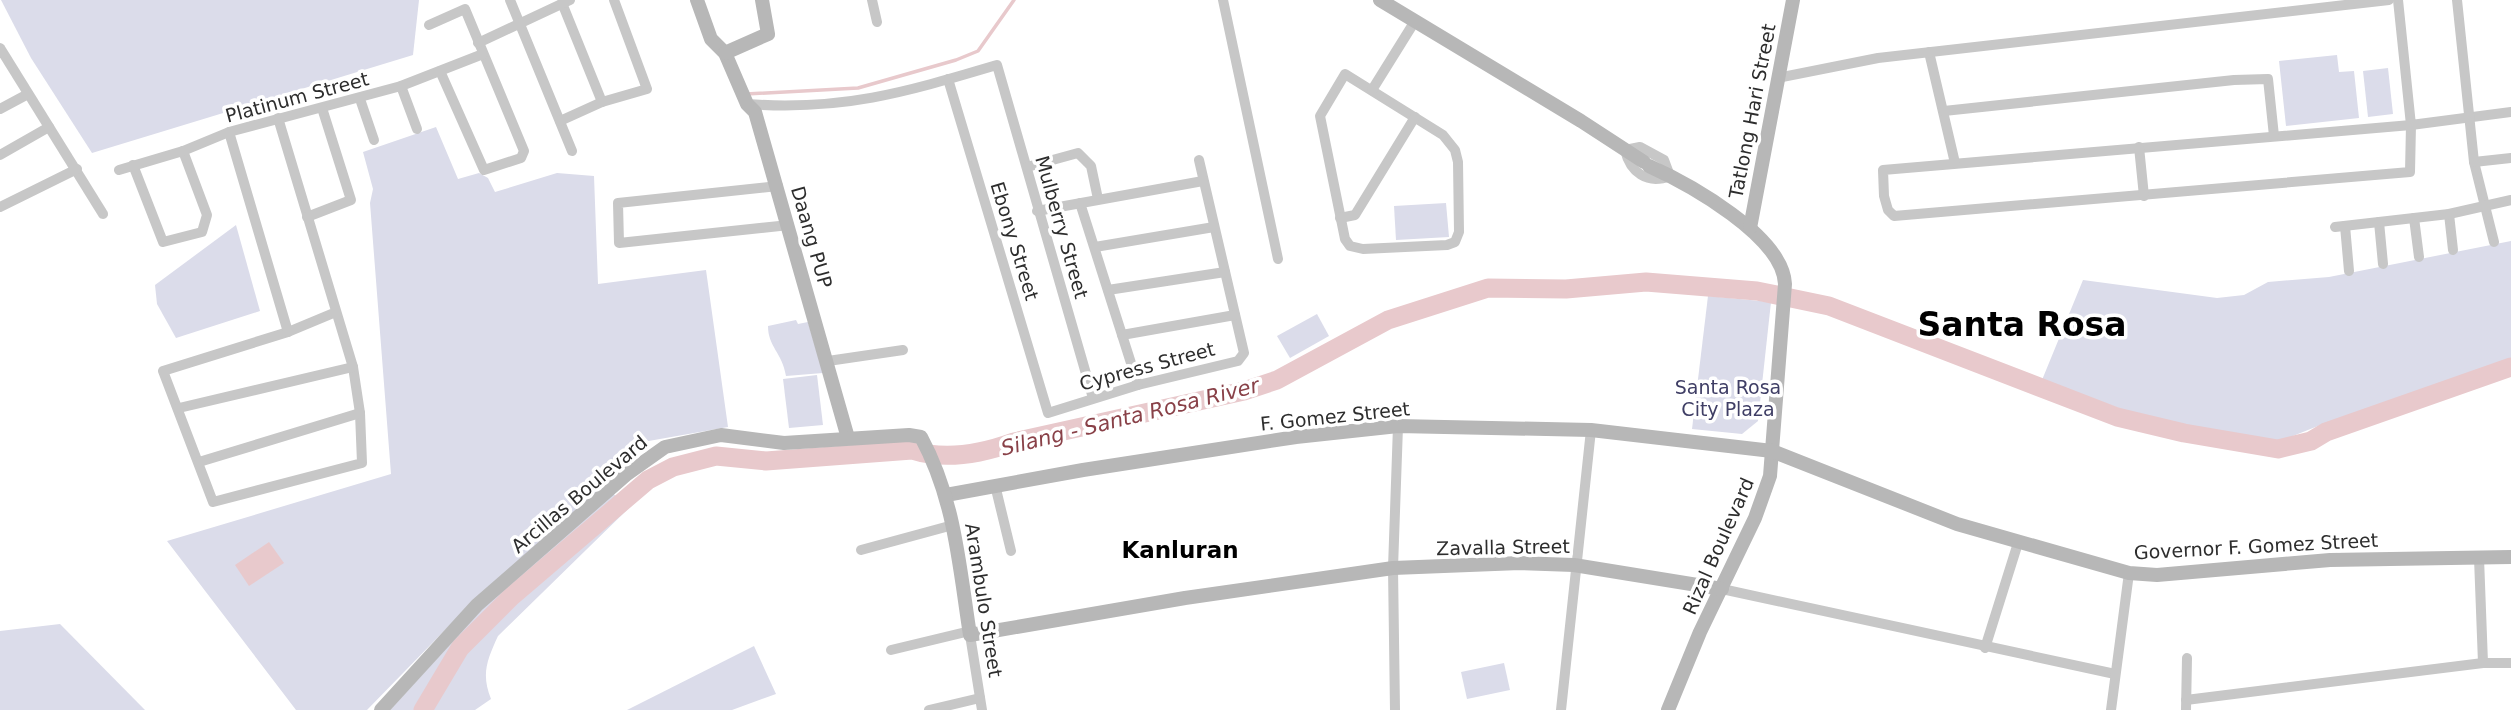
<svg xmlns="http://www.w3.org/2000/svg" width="2511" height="710" viewBox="0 0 2511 710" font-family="'DejaVu Sans',sans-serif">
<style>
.green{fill:#dbdcea}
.water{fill:#e8c9cc}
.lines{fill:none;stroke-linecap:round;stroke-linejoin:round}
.stream{stroke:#e8c9cc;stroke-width:3.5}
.river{stroke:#e8c9cc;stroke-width:19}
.street{stroke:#c7c7c7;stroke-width:10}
.secondary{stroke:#b7b7b7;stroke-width:14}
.labels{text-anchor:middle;stroke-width:7;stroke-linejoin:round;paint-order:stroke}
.street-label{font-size:19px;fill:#2d2d2d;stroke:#fff}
.park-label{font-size:19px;fill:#3f3e65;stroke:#fff}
.water-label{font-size:21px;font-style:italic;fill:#894148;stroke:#fff}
.quarter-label{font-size:23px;font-weight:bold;fill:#000;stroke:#fff}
.town-label{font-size:33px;font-weight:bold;fill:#000;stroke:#fff}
</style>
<rect width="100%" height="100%" fill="#fff"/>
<g class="green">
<path d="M1,0h418l-6,55 -321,98 -61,-95z"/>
<path d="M2337,55l2,17 15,-1 5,47 -73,8 -7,-65z"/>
<path d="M2388,68l5,46 -25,3 -5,-46z"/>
<path d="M436,127l22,52 21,-6 9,5 7,14 62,-19 37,3 4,108 108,-14 22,157 -85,15 -19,17 -12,20 -131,114 -114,117h-71l-129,-169 224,-67 -21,-271 3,-14 -10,-37z"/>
<path d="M1446,203l3,34 -53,3 -2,-34z"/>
<path d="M236,225l24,86 -84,27 -19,-34 -2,-19z"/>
<path d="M2511,241v122l-160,55 -23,4 -50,20 -108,-15 -128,-47 41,-100 134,18 27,-3 24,-13 61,-5z"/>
<path d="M1708,296l63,6 -13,119 -16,13 -50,-5z"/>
<path d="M1317,314l12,22 -39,22 -13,-22z"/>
<path d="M796,320l2,4 10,-2 15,51 -37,3c-4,-24 -18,-29 -18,-50z"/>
<path d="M817,375l6,50 -34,3 -6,-49z"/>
<path d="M612,493l19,13 -133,130c-11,24 -17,38 -7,63l-16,11h-85l103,-113z"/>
<path d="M60,624l85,86h-145v-79z"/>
<path d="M754,646l22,48 -44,16h-105z"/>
<path d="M1504,663l6,27 -43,9 -6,-27z"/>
</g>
<path class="water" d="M269,542l15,21 -35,23 -14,-21z"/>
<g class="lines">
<path class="stream" d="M746,94l112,-6 98,-28 22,-9 36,-51"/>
<path class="river" d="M423,710l37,-62 51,-51 137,-117 25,-13 43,-11 50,5 146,-11c34,11 69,4 102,-8l230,-51 33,-11 111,-60 100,-32 78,1 80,-7 111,9 72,15 288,111 67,16 94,16 33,-8 15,-9 185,-65"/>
<g class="street">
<path d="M510,0l62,151"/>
<path d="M872,0l5,22"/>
<path d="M1223,0l55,259"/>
<path d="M2398,0l13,125 -1,47 -516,44 -6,-6 -4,-14 -1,-26 528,-45 100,-13"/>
<path d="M2457,0l17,162 20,80"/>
<path d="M562,3l40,99"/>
<path d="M429,25l36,-16 59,142 -3,7 -37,12 -44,-99"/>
<path d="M478,43l92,-43"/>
<path d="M0,48l103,166"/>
<path d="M1929,52l26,111"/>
<path d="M1345,74l98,61 12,15 3,12 1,70 -4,10 -8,3 -84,4 -13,-3 -5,-7 -25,-123z"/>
<path d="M1777,78l101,-20 511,-58"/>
<path d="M948,79l100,334 90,-28 100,-24 6,-8 -45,-193"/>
<path d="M401,86l16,43"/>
<path d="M1372,90l43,-69"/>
<path d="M360,99l14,41"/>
<path d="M747,104c97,7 159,-12 250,-39l96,333"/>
<path d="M0,109l28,-15"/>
<path d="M1944,111l290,-31 34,-1 6,57"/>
<path d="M278,118l75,249 7,46 2,50 -149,39 -50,-131 125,-39 48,-20"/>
<path d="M560,121l42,-19 45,-13 -33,-89"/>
<path d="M229,132l59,200"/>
<path d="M1640,147l24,13 6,16c-23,9 -40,-4 -45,-26z"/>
<path d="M2139,147l5,49"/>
<path d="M0,155l49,-28"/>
<path d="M2474,162l37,-4"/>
<path d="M133,165l30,77 39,-10 5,-17 -24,-64"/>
<path d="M1027,167l51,-14 13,13 7,33"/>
<path d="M119,170l64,-19 46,-19 172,-46 82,-32"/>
<path d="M778,186l-160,17 1,40 170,-18"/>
<path d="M1080,203l58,182"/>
<path d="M0,207l77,-38"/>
<path d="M1037,211l166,-30"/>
<path d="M2449,214l4,36"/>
<path d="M307,217l44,-17 -29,-92"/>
<path d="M1340,218l15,-3 60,-98"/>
<path d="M2414,218l5,39"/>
<path d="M2379,222l4,42"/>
<path d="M2345,226l4,45"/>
<path d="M2335,227l114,-13 62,-14"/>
<path d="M1095,247l119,-20"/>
<path d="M1108,290l117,-18"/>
<path d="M1122,335l113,-20"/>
<path d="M828,361l75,-11"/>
<path d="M179,408l174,-41"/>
<path d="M199,462l161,-49"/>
<path d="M995,485l16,66"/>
<path d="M861,550l92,-25"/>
<path d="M2479,558l4,105"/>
<path d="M1722,589l393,85"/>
<path d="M970,635l12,75"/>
<path d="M1985,648l33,-105"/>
<path d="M891,650l79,-19"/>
<path d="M2186,700l297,-37h28"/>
<path d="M929,710l51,-12"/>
<path d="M1395,710l-2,-142 5,-142"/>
<path d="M1561,710l30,-280"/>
<path d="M2111,710l18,-137"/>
<path d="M2186,710l1,-52"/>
</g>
<g class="secondary">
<path d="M697,0l14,39 14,14 22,51 8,8 93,326"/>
<path d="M1380,0l201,121 63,41"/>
<path d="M725,53l43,-19 -6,-34"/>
<path d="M1649,166c40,18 134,70 136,118l-15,192 -15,42 -55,114 -32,78"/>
<path d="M1750,228l43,-228"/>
<path d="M946,495l137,-25 213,-33 102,-11 193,4 181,21 185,73 172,49 28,2 173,-15 181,-3"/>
<path d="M381,710l96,-105 150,-131 38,-27 56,-12 63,8 125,-8 12,2c34,63 38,128 49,198l215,-37 208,-30 127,-5 54,2 148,24"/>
</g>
</g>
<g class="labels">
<g class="street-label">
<text transform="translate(297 97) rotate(-15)" y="7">Platinum Street</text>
<text transform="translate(1752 111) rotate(-79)" y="7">Tatlong Hari Street</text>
<text transform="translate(1062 227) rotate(74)" y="7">Mulberry Street</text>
<text transform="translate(812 237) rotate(74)" y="7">Daang PUP</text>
<text transform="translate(1015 241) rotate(73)" y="7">Ebony Street</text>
<text transform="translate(1147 366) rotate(-15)" y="7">Cypress Street</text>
<text transform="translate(1335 416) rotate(-6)" y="7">F. Gomez Street</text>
<text transform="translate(579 494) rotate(-40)" y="7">Arcillas Boulevard</text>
<text transform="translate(1718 546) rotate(-66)" y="7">Rizal Boulevard</text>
<text transform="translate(2256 546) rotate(-3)" y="7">Governor F. Gomez Street</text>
<text transform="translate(1503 547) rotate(-1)" y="7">Zavalla Street</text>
<text transform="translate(984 600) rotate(81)" y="7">Arambulo Street</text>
</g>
<g class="park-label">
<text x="1728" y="394">Santa Rosa<tspan x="1728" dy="22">City Plaza</tspan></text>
</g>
<g class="water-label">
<text transform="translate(1130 417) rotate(-14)" y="7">Silang - Santa Rosa River</text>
</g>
<g class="quarter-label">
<text x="1180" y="558">Kanluran</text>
</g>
<g class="town-label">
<text x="2022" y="336">Santa Rosa</text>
</g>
</g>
</svg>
